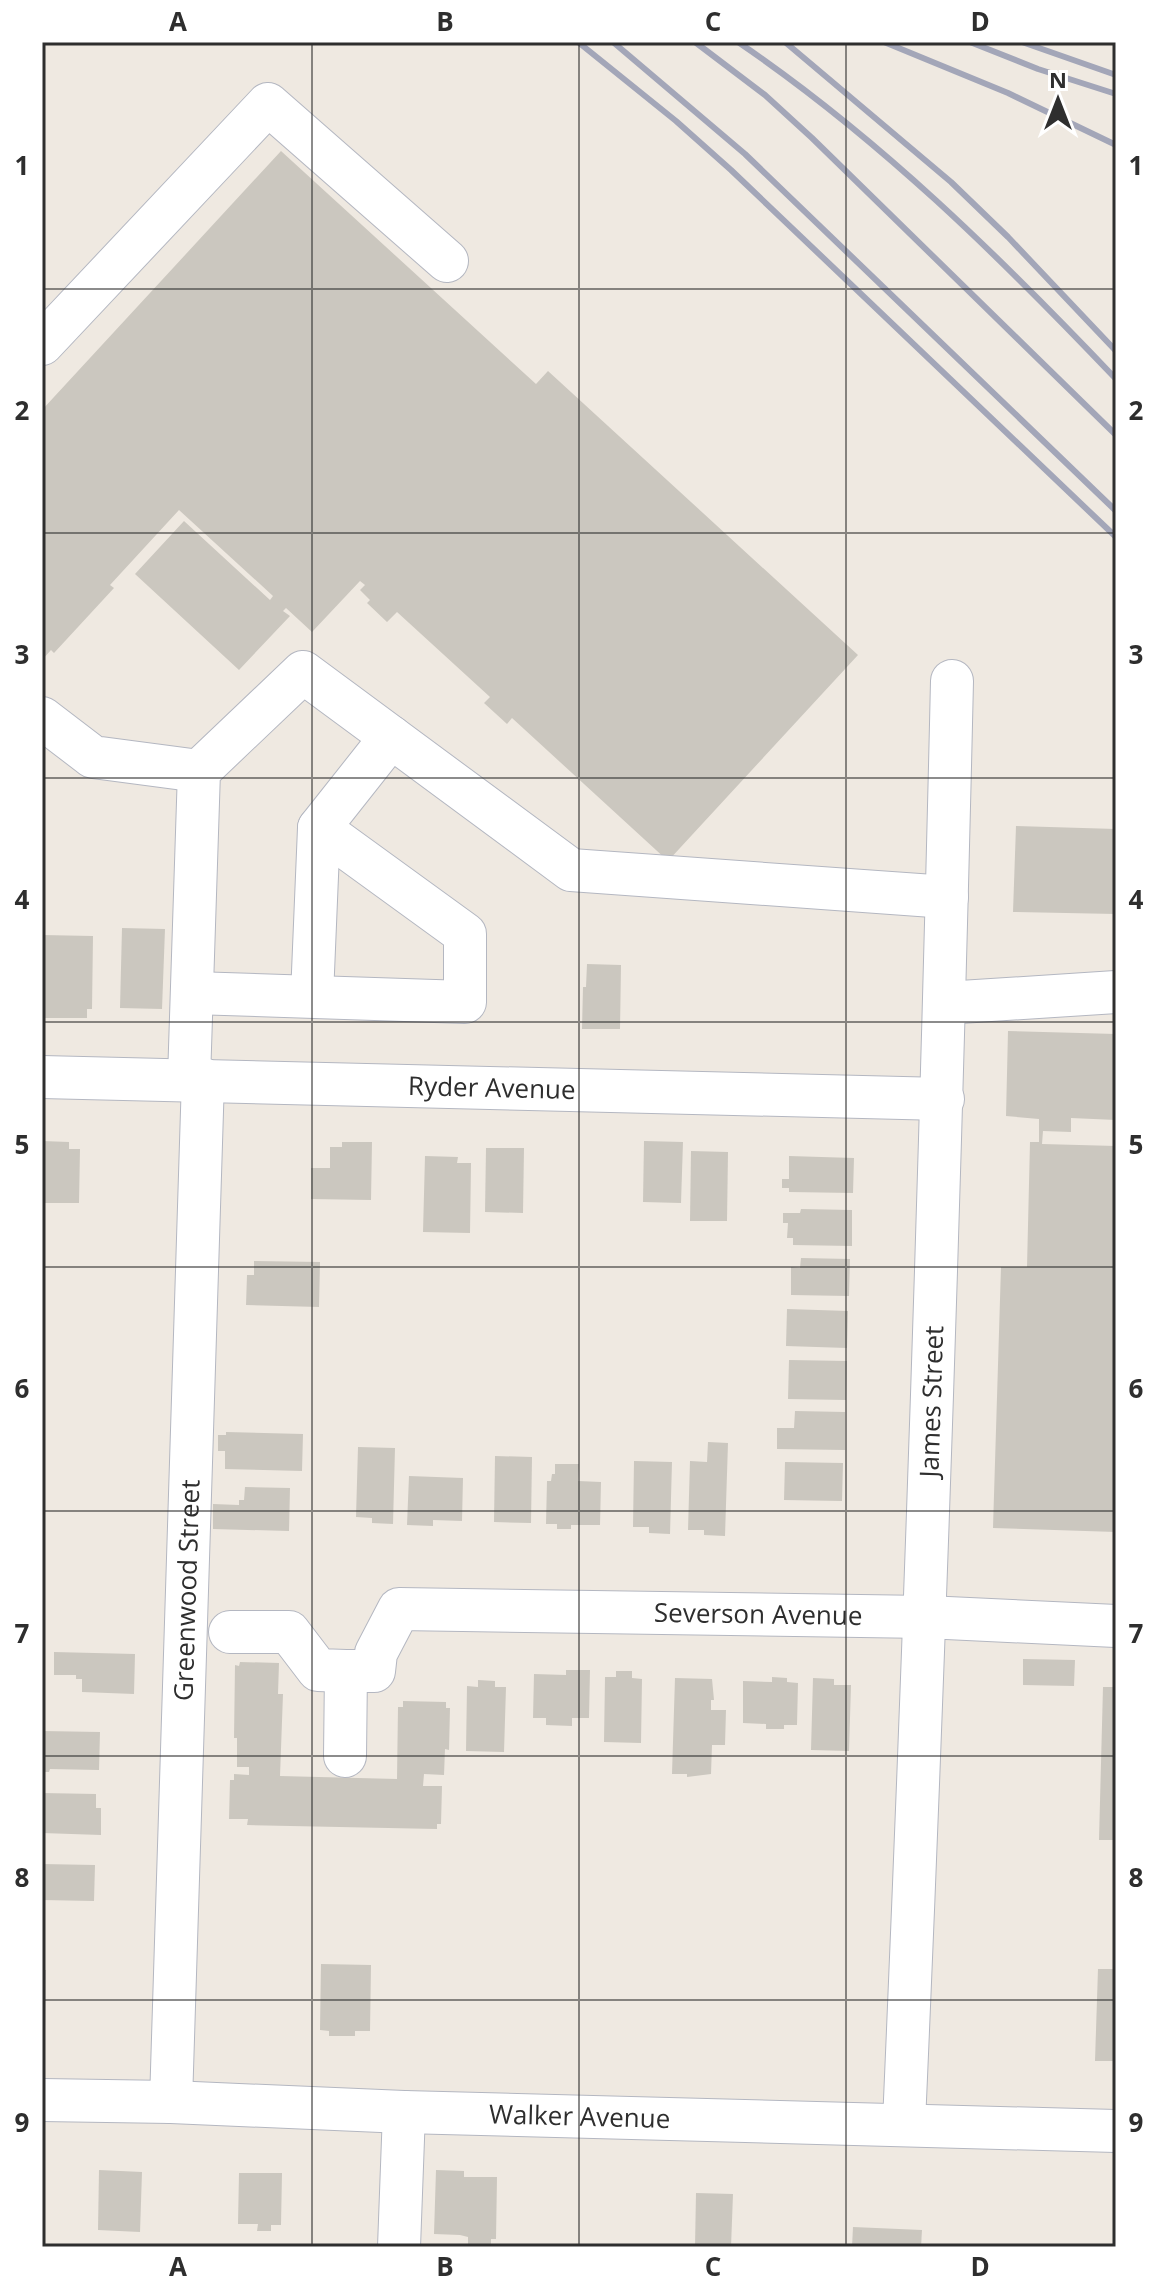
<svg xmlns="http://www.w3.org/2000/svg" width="1158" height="2289" viewBox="0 0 1158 2289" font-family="'Open Sans',sans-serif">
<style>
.building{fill:#cbc7bf}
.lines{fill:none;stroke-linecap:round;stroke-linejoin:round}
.minor-casing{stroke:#b4b7c1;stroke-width:44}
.minor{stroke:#fff;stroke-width:42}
.rail{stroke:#a3a6b8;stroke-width:6}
.grid{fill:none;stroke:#2e2e2e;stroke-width:2;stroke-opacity:0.55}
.labels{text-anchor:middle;stroke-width:6;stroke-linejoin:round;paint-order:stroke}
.street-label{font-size:26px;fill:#2e2e2e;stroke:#fff}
.neatline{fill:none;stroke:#2e2e2e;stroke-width:3}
.grid-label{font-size:26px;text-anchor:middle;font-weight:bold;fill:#2e2e2e}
</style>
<rect width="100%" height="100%" fill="#efe9e1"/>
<g class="building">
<path d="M281,151l255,233 12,-13 310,284 -190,206 -156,-143 -5,6 -23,-21 6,-6 -93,-85 -10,10 -20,-19 3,-3 -10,-10 5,-5 -5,-4 -48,51 -26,-24 -3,3 7,5 -51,54 -104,-96 49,-53 86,79 3,-4 -94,-86 -69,75 4,3 -60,65 -3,-3 -9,10v-250z"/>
<path d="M1016,826l100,3v85l-103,-2z"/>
<path d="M122,928l43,1 -3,80 -42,-1z"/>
<path d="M42,935l51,1 -1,73h-5v9h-44z"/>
<path d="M587,964l34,1 -1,64h-38l1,-42h3z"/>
<path d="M1008,1031l108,3v86l-45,-2v14l-28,-1 -1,13 74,2v386l-123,-4 8,-261h26l3,-125h9v-23l-33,-3z"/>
<path d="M42,1141l27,1v7h11l-1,54h-37z"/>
<path d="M644,1141l39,1 -2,61 -38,-1z"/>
<path d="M342,1142h30l-1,58 -60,-1v-31h19v-21h12z"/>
<path d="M486,1148h38l-1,65 -38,-1z"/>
<path d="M691,1151l37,1 -1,69h-37z"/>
<path d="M425,1156l33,1 -1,6h14l-1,70 -47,-1z"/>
<path d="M789,1156l65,2 -1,35 -64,-1v-4h-7v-9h7z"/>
<path d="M801,1209l51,1v36l-59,-1v-7h-6l1,-15h-5v-10h17z"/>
<path d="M801,1258l49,1 -1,37 -58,-1v-28l9,1z"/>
<path d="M254,1261l66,1 -1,45 -73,-2 1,-30h7z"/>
<path d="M787,1309l61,2 -1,37 -61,-2z"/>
<path d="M789,1360l58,1 -1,39 -58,-1z"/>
<path d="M795,1411l50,1v38l-68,-1v-21h17z"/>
<path d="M226,1432l77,2 -1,37 -77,-2v-18h-7v-16h8z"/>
<path d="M708,1442l20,1 -3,93 -21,-1v-5h-16l2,-69 17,1z"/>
<path d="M358,1447l37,1 -2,76 -21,-1v-5l-16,-1z"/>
<path d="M495,1456l37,1 -1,66 -37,-1z"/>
<path d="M634,1461l38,1 -2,72 -21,-1v-6h-16z"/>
<path d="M785,1462l58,1 -1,38 -58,-1z"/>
<path d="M555,1464h24l-1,17 23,1 -1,43h-29v4h-14v-5h-11l1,-43h4l1,-7h3z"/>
<path d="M409,1476l54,2 -1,43 -29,-1v6l-26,-1z"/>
<path d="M245,1487l45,1 -1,43 -76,-2v-25l26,1v-5h5z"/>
<path d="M54,1652l81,2 -1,40 -52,-2v-13h-6v-4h-22z"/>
<path d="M1023,1659l52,1 -1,26 -51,-1z"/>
<path d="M240,1662l39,1 -1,31h5l-3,82 117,3 1,-72h5v-6l43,1v6h4l-1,42 -4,-1 -1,26 -20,-1 -1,12h19l-1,38h-4v5l-190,-4 1,-6h-19l1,-39h4v-6l15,1v-8h-12v-29h-3l1,-73 4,1z"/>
<path d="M566,1670h24l-1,48h-17v8l-26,-1v-7h-13l1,-44 32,1z"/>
<path d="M616,1671h16v7l10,1 -1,64 -37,-1 1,-65h11z"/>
<path d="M772,1677l15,1v4l11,1 -1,42h-13v4h-18v-5l-23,-1v-42l29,1z"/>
<path d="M675,1678l37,1 2,21h-3v10h15l-1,35h-13l-1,29 -24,3v-3h-15z"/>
<path d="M813,1678l21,1v6h17l-2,66 -38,-1z"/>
<path d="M478,1680l17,1v6h11l-2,65 -38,-1 1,-65 11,1z"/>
<path d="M1103,1687h13v153h-17z"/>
<path d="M42,1731l58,1 -1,38 -49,-1 -1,3h-6z"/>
<path d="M42,1793l54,1v14h5v27l-59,-2z"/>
<path d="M42,1864l53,1 -1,36 -52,-1z"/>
<path d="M321,1964l50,1 -1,66h-15v5h-26v-5l-9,-1z"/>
<path d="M1098,1969h18v92h-21z"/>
<path d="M42,1970h4l-1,61h-3z"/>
<path d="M99,2170l43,2 -2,60 -42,-2z"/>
<path d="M436,2170l28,1v6h33l-1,62h-5v6h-23v-8l-8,-2 -26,-1z"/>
<path d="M239,2173h43l-1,52h-10v6h-14l1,-7h-20z"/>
<path d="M696,2193l37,1 -2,53h-36z"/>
<path d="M853,2227l69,3 -1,17h-69z"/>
</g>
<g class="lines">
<g class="minor-casing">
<g id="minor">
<path d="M42,344l226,-240 179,157"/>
<path d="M42,718l51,39 106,14"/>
<path d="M193,993l272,9v-68l-146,-106"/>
<path d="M312,996l7,-168 72,-91"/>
<path d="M945,1003l171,-11"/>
<path id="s1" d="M42,1077l901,22"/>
<path d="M189,1079l10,-308 104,-99 268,198 376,27"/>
<path d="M230,1632h59l29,38 28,1"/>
<path id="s2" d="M345,1756l1,-85h28l2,-18 23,-44 527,8 190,9"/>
<path id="s3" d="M42,2100l129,2 233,10 712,19"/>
<path id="s4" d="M171,2102l32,-1023"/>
<path id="s5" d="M904,2123c21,-480 37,-961 48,-1442"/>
<path d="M399,2247l5,-135"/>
</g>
</g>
<use href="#minor" class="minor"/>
<g class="rail">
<path d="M578,42l98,79 55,49 385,367"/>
<path d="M613,42l132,112 371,357"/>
<path d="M695,42l70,53 47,43 304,297"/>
<path d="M738,42c141,96 261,214 378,337"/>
<path d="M785,42l166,140 57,55 108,114"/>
<path d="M884,42l124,51 108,52"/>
<path d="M970,42l68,27 78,25"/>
<path d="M1022,42l94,33"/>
</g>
</g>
<path class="grid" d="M312,42v2205M579,42v2205M846,42v2205M42,289h1074M42,533h1074M42,778h1074M42,1022h1074M42,1267h1074M42,1511h1074M42,1756h1074M42,2000h1074"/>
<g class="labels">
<g class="street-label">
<text dy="9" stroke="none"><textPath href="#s1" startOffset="450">Ryder Avenue</textPath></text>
<text dy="9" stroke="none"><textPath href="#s5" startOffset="722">James Street</textPath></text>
<text dy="9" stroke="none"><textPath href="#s4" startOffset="512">Greenwood Street</textPath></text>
<text dy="9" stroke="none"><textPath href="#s2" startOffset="540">Severson Avenue</textPath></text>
<text dy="9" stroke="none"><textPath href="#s3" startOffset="538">Walker Avenue</textPath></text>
</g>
</g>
<rect width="1158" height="2289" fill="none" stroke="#ffffff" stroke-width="88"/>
<g transform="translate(1058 100)" stroke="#ffffff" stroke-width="6" paint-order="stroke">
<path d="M0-6L14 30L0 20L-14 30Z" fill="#2e2e2e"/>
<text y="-12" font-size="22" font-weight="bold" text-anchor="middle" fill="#2e2e2e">N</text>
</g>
<rect x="44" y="44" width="1070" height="2201" class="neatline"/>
<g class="grid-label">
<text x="178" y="31">A</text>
<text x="445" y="31">B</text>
<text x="713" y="31">C</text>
<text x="980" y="31">D</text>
<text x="22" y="175">1</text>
<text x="1136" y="175">1</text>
<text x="22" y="420">2</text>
<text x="1136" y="420">2</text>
<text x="22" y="664">3</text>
<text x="1136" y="664">3</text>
<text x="22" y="909">4</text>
<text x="1136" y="909">4</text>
<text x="22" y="1154">5</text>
<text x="1136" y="1154">5</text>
<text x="22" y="1398">6</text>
<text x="1136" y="1398">6</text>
<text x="22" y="1643">7</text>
<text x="1136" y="1643">7</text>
<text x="22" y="1887">8</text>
<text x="1136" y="1887">8</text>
<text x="22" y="2132">9</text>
<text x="1136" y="2132">9</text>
<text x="178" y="2276">A</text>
<text x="445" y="2276">B</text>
<text x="713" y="2276">C</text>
<text x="980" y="2276">D</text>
</g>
</svg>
